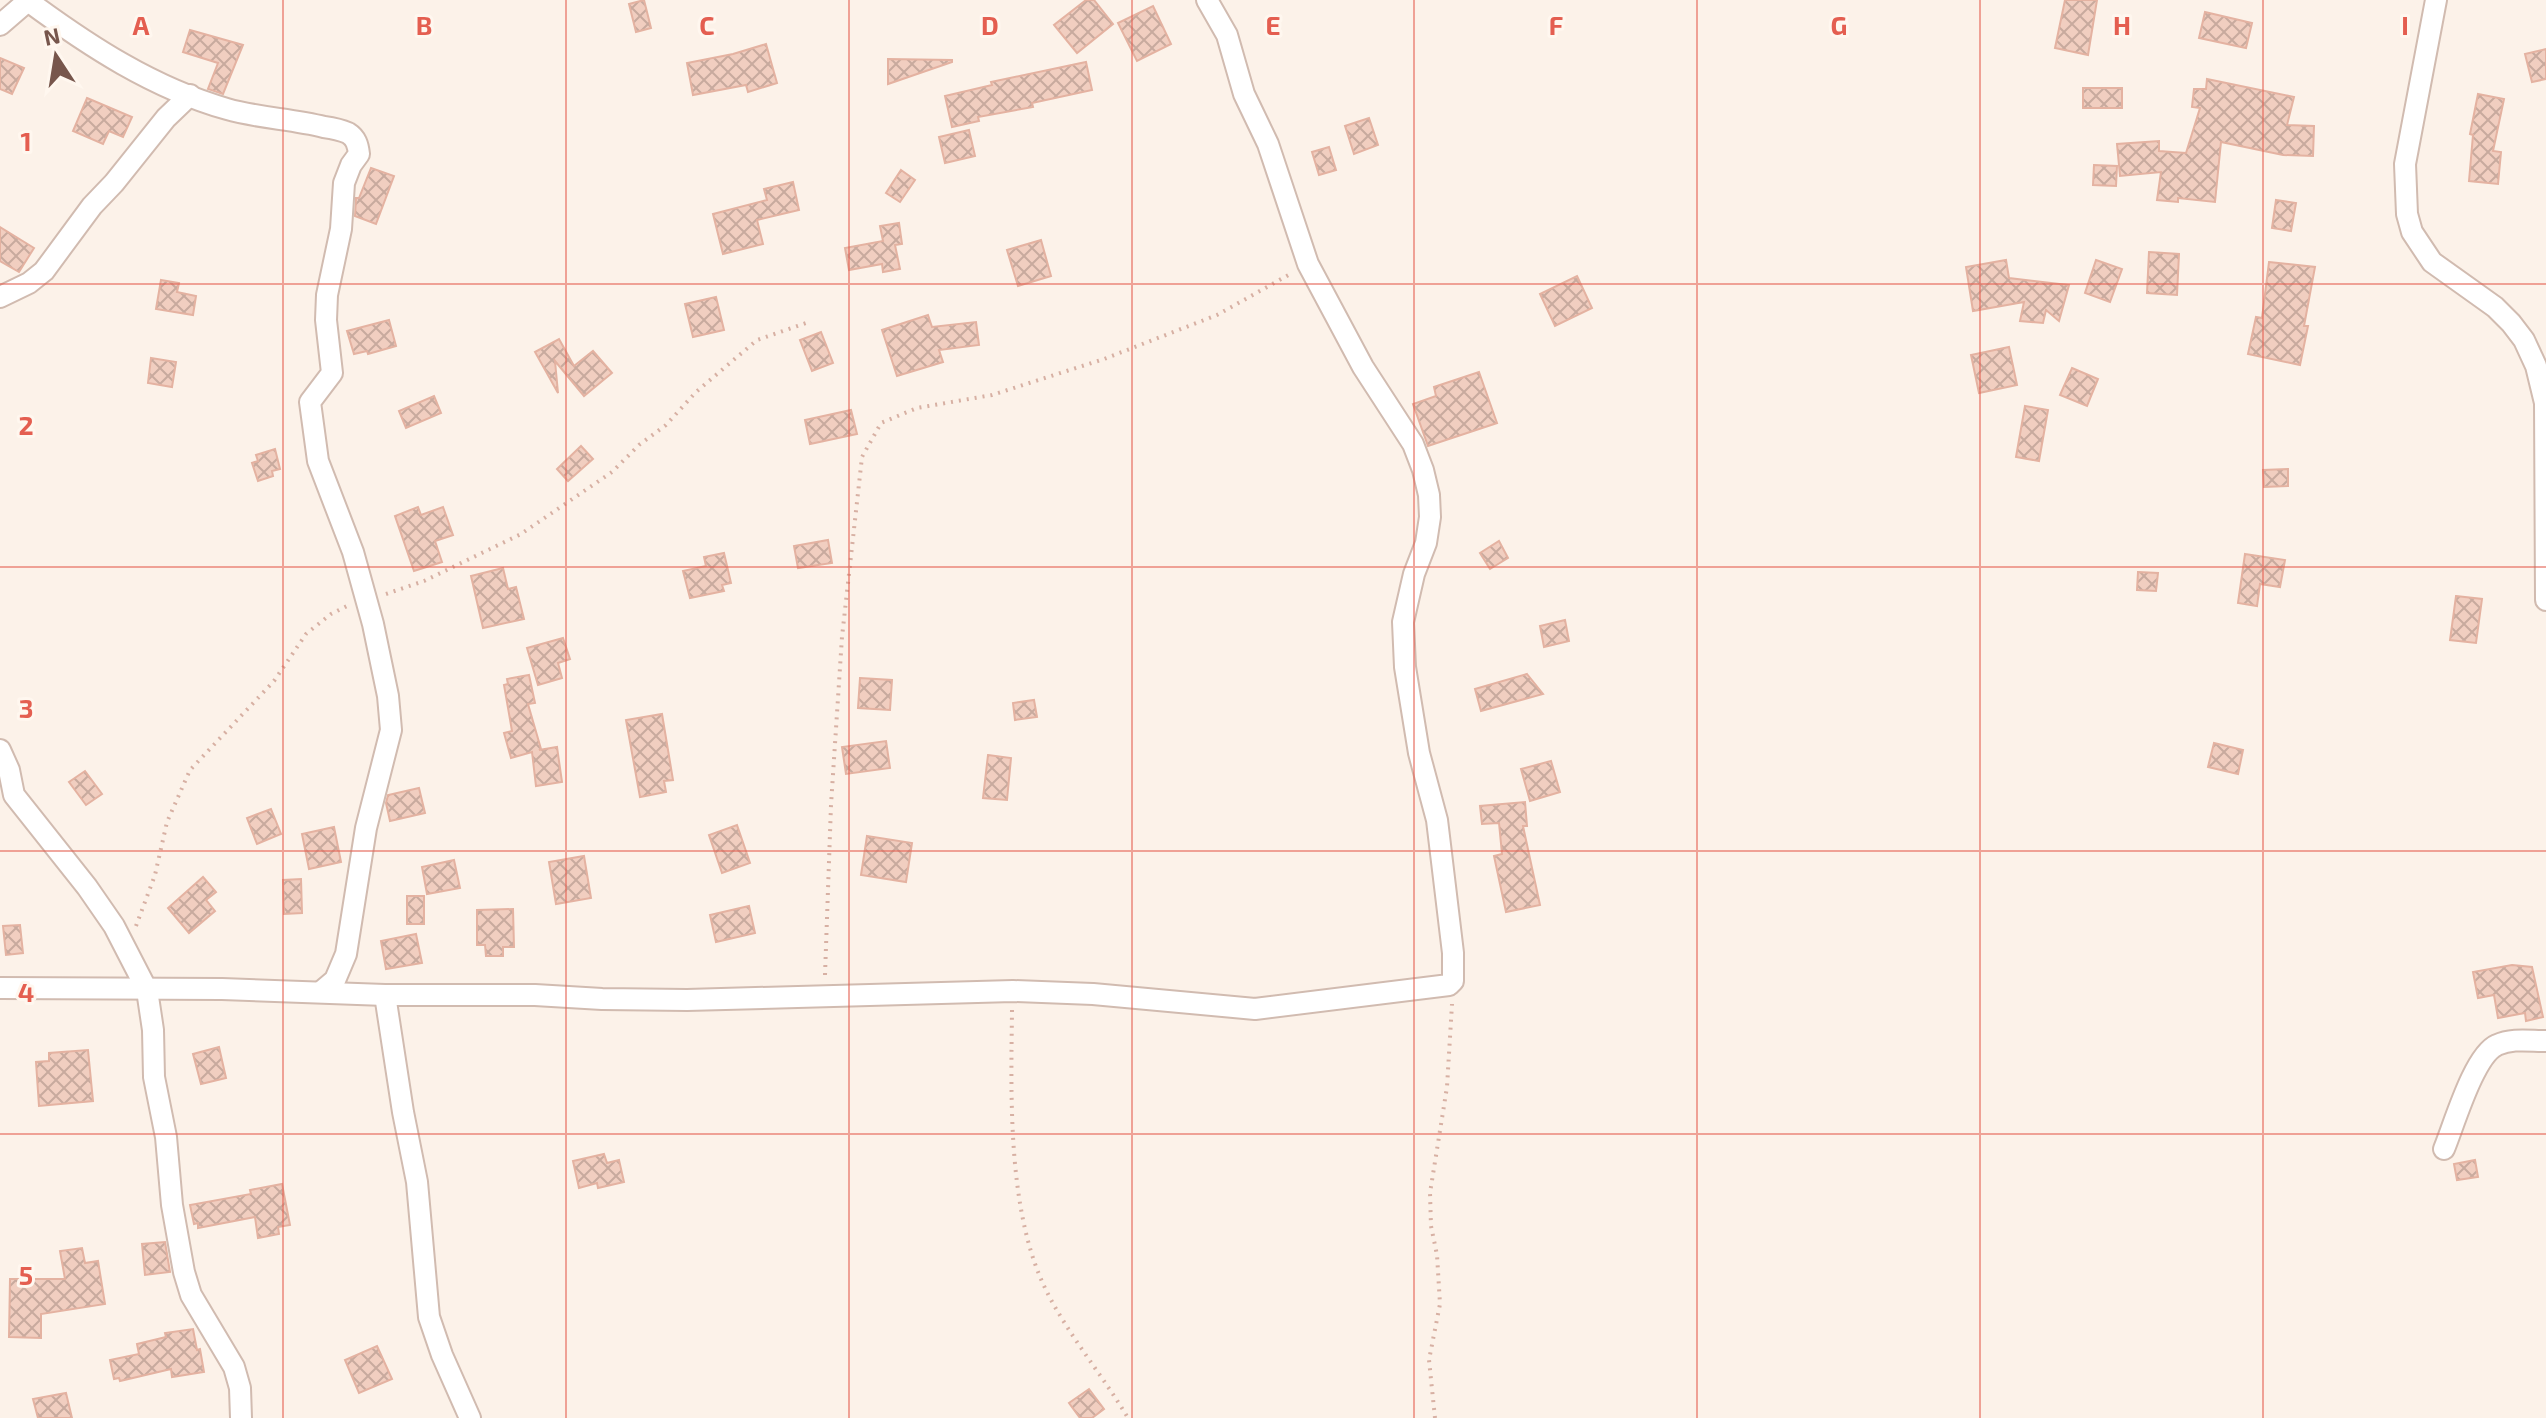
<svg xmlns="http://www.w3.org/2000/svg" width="2546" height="1418" viewBox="0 0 2546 1418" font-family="'Exo 2',sans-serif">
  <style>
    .building { fill: url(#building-cross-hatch); stroke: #e4b2a1; stroke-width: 2 }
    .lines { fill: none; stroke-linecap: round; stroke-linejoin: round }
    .street-casing { stroke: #d1bbb0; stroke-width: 24 }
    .path { stroke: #d7b0a3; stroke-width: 4; stroke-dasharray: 2 6; stroke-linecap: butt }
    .street { stroke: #fff; stroke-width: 20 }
    .grid { fill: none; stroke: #e45e50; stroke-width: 2; stroke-opacity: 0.55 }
    .grid-label { font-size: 26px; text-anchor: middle; font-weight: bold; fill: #e45e50; stroke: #fff7ef; stroke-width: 6; stroke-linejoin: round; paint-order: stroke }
  </style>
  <defs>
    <pattern id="building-cross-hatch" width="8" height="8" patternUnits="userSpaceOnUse" patternTransform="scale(2)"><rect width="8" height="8" fill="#f1cec0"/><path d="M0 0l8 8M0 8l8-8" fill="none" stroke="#c8aa9e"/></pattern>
  </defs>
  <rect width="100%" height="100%" fill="#fcf2e9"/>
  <g class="building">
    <path d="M644,0L651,28L636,32L629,4Z"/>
    <path d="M1086,0H1094L1113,24L1077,53L1054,25Z"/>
    <path d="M2065,0H2097L2088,55L2055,48Z"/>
    <path d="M1153,6L1171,44L1137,61L1118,23Z"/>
    <path d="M2205,12L2252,23L2246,48L2199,38Z"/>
    <path d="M190,30L243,45L223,94L208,89L218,63L183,52Z"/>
    <path d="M766,44L777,83L748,92L746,85L693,95L687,63L733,54Z"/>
    <path d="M2546,49V79L2532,82L2525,54Z"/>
    <path d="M0,58L24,68L12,94L0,89Z"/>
    <path d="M888,59L952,60V62L888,84Z"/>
    <path d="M1086,62L1092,90L1032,103L1033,107L978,117L979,121L952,127L945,96L992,85L991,82Z"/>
    <path d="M2207,79L2294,97L2287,125L2314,126L2313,156L2283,155L2221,142L2215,202L2178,198V202L2157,200L2161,172L2120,176L2117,144L2159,141V151L2186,153L2200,108L2192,107L2194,89H2206Z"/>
    <rect x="2083" y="88" width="39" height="20"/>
    <path d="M2478,94L2504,99L2493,151L2501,152L2498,184L2469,181L2473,135L2470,134Z"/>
    <path d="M87,98L132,117L123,137L109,131L103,144L73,131Z"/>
    <path d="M1369,118L1378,145L1354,154L1345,126Z"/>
    <path d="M969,130L975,156L945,163L939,137Z"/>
    <path d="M1329,147L1336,170L1319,175L1312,152Z"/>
    <path d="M2094,165L2117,166L2116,186L2093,185Z"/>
    <path d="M371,168L394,176L376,224L355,216L356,198H359Z"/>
    <path d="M901,170L915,180L900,202L886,193Z"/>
    <path d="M793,182L799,210L757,220L763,244L723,254L713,214L767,200L764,189Z"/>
    <path d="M2276,200L2296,203L2291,231L2272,228Z"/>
    <path d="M899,223L902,244L895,245L900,269L883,272L882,264L849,270L845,248L883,241L880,226Z"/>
    <path d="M0,227L34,248L19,272L0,261Z"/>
    <path d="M1041,240L1051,276L1018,286L1007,250Z"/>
    <path d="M2149,252L2179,254L2177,295L2147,293Z"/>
    <path d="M2006,260L2009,278L2069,285L2059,321L2046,310L2043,323L2020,321L2024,302L1973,311L1966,267Z"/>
    <path d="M2096,260L2122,269L2110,302L2085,293Z"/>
    <path d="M2269,262L2315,267L2304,326H2308L2300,365L2248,354L2256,317L2262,318Z"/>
    <path d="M1577,276L1592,308L1555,326L1540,294Z"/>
    <path d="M161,280L179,283L177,292L196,296L193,315L156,309Z"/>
    <path d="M716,297L724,330L693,337L685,304Z"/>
    <path d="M928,315L932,327L976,322L979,345L939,350L943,362L897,376L882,330Z"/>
    <path d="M389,320L396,346L368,354L367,351L354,354L347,331Z"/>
    <path d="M821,332L833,363L812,371L800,340Z"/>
    <path d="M559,339L574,366L593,351L612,373L584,396L555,361L558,393L535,352Z"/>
    <path d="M2009,347L2017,385L1979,393L1971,355Z"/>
    <path d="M151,358L176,362L172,387L148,383Z"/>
    <path d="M2072,368L2098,379L2087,406L2060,395Z"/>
    <path d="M1479,372L1497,423L1428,446L1413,404L1436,396L1434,387Z"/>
    <path d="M434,396L441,413L406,428L399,411Z"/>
    <path d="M2025,406L2048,410L2039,461L2016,457Z"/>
    <path d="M851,410L857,434L810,444L805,420Z"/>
    <path d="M581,446L593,459L568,481L557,469Z"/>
    <path d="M275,449L280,469L272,471L273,476L258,481L252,463L258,461L256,455Z"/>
    <path d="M2288,469V486L2264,487L2263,470Z"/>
    <path d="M418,507L421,515L443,507L453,535L435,541L442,562L414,571L395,516Z"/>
    <path d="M828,540L832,563L798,568L794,546Z"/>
    <path d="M1499,541L1508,558L1490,569L1480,553Z"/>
    <path d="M724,553L731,583L722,585L724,591L690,598L683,571L706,566L704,557Z"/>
    <path d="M2245,554L2285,560L2280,587L2260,584L2257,606L2238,603Z"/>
    <path d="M503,568L508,589L516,587L524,619L483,628L471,576Z"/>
    <path d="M2138,572L2158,573L2156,591L2137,590Z"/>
    <path d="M2456,596L2482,599L2476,643L2450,640Z"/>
    <path d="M1565,620L1569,641L1544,647L1540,626Z"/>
    <path d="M563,638L570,659L558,663L562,678L538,685L527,648Z"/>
    <path d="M1527,674L1543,694L1481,711L1475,689Z"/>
    <path d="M529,675L535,703L528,704L541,749L539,750L557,747L562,782L536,786L532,752L511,758L504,733L512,731L504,685L508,684L507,679Z"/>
    <path d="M860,678L892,680L890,710L858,708Z"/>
    <path d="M1034,700L1037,717L1015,720L1013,703Z"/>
    <path d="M662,714L673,780L664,781L666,792L640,797L626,720Z"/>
    <path d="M886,741L890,768L846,774L842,747Z"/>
    <path d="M2214,743L2243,750L2238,774L2208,767Z"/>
    <path d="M988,755L1011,758L1007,800L983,798Z"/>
    <path d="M1551,761L1560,792L1530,801L1521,769Z"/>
    <path d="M85,771L102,794L86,805L69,782Z"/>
    <path d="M419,788L425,813L390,821L386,803L388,795Z"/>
    <path d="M1525,802L1527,826H1523L1540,905L1506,912L1494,856L1502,854L1499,823L1482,824L1480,806Z"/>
    <path d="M271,809L281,834L257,844L247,818Z"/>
    <path d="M737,825L750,863L722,873L709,835Z"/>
    <path d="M334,827L341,862L309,869L302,834Z"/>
    <path d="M867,836L912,843L906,882L861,875Z"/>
    <path d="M584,856L591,898L556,904L549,862Z"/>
    <path d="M454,860L460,888L427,894L422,867Z"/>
    <path d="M203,877L216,892L206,900L215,911L189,933L168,908Z"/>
    <path d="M301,879L302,913L284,914L283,880Z"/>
    <rect x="407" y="896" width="17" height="28"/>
    <path d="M749,906L755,933L716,942L710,915Z"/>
    <path d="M513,909L514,947H503V956H486L485,945H477V910Z"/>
    <path d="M20,925L23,953L6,955L3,926Z"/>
    <path d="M416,934L422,963L386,969L381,941Z"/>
    <path d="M2512,965L2532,967L2543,1017L2526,1021L2525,1013L2498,1018L2494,995L2478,998L2473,972Z"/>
    <path d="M219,1047L226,1078L201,1084L193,1054Z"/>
    <path d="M88,1050L93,1101L39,1106L36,1062L49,1061V1053Z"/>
    <path d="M604,1154L607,1163L619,1160L624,1182L598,1188L597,1183L579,1188L573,1161Z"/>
    <path d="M2475,1160L2478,1177L2457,1180L2454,1164Z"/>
    <path d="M282,1184L290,1225L278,1227L279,1234L258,1238L255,1217L198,1228V1223L194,1224L190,1205L251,1194L250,1190Z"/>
    <path d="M165,1242L170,1272L145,1275L142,1244Z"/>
    <path d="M82,1248L85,1263L98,1261L105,1304L41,1314V1338L9,1337L10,1279H65L60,1251Z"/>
    <path d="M193,1329L197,1350L200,1349L204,1372L172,1377L171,1369L120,1381L119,1378L114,1379L110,1360L139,1354L137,1344L166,1337L165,1333Z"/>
    <path d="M377,1346L392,1379L359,1393L345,1360Z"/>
    <path d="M1089,1389L1104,1409L1092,1418H1080L1069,1403Z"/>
    <path d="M66,1393L72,1418H38L33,1399Z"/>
  </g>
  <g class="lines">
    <defs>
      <g id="street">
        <path d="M2436,0L2405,164L2407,214L2412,232L2432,262L2495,307L2511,323L2524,340L2536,366L2545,403L2546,600"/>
        <path d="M28,1C89,46 153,88 227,109C258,118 292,119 324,127C331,128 341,130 348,133C356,138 358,145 359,154L351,165L344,183L341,229L327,295L326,320L332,373L310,402L318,461L353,552L373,624L388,696L391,730L366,828L346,954L335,980L322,991"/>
        <path d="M0,25L29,0"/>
        <path d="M0,297L29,283L44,271L92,206L114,183L166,118L190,95"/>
        <path d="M0,750L9,770L14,795L87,887L114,926L147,990L153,1030L154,1077L166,1137L172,1205L184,1272L191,1295L234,1367L240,1388L241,1418"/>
        <path d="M0,988L222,989L385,995H535L602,999L687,1000L1013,991L1093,994L1255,1009L1449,985L1453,981V953L1437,820L1419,753L1405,667L1403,622L1414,574L1426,543L1430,517L1429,495L1423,470L1413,444L1363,367L1308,264L1268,144L1244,94L1227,35L1207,0"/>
        <path d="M385,995L403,1112L417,1182L429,1317L442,1355L470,1418"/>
        <path d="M2444,1149C2454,1125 2474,1055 2497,1045C2512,1038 2529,1041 2546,1041"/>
      </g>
    </defs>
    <use href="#street" class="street-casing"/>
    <g class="path">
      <path d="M386,594L424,581L521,534L612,472L639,445L666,425L696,392L757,340L809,322"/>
      <path d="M136,926L155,875L167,822L190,770L274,681L306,634L331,614L347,606"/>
      <path d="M825,975L831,805L842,637L862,457L881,423L917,408L992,395L1104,359L1217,315L1292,273"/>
      <path d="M1012,1010C1011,1097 1007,1215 1048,1294C1070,1337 1103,1376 1128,1418"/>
      <path d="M1435,1418L1429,1360L1440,1304L1437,1255L1431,1226L1430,1193L1447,1087L1452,1004"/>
    </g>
    <use href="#street" class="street"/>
  </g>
  <path class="grid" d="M283,0V1418M566,0V1418M849,0V1418M1132,0V1418M1414,0V1418M1697,0V1418M1980,0V1418M2263,0V1418M0,284H2546M0,567H2546M0,851H2546M0,1134H2546"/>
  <g class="grid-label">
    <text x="141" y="35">A</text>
    <text x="424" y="35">B</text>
    <text x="707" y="35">C</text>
    <text x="990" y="35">D</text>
    <text x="1273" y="35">E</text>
    <text x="1556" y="35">F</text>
    <text x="1839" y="35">G</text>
    <text x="2122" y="35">H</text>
    <text x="2405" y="35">I</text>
    <text x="26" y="151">1</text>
    <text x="26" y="435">2</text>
    <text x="26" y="718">3</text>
    <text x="26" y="1002">4</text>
    <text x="26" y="1285">5</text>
  </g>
  <g transform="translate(56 56) rotate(348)" stroke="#fff7ef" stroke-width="6" paint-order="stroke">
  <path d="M0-6L14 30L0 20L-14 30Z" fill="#77564c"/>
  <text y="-12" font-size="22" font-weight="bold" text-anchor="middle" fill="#77564c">N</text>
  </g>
</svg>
